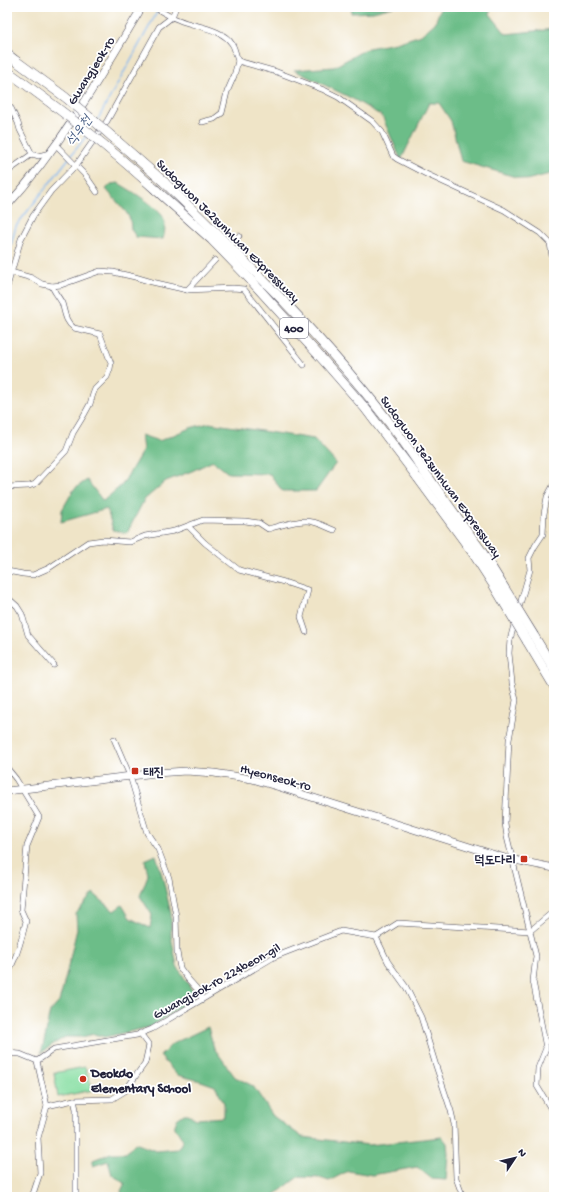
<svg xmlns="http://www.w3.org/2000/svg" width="561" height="1204" viewBox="0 0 561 1204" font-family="'Gochi Hand','Poor Story',sans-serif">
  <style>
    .green { fill: #86dea2; stroke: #54806e }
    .forest { fill: #6cbd88; stroke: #477062 }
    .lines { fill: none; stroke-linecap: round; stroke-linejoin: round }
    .stream { stroke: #82b8f1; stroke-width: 1.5 }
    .street-casing { stroke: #413f50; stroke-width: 6 }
    .secondary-casing { stroke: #413f50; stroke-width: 8 }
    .highway-casing { stroke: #413f50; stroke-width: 10 }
    .street { stroke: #fff; stroke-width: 5 }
    .secondary { stroke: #fff; stroke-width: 7 }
    .highway { stroke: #fff; stroke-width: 9 }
    .highway-bridge-casing { stroke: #413f50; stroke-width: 10; stroke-linecap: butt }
    .highway-bridge { stroke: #fff; stroke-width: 9 }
    .poi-dot { fill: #c8321e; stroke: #fff; stroke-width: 1.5 }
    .labels { text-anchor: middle; stroke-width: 3.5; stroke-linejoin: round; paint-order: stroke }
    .shield { fill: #fff; stroke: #646476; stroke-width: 1 }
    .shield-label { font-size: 12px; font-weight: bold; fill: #22223b }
    .street-label { font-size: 13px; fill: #22223b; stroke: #fff }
    .poi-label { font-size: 13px; font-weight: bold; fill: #22223b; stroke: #fff; text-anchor: start }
    .water-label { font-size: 14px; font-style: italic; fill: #485e84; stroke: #fff }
  </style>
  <rect width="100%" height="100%" fill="#fff"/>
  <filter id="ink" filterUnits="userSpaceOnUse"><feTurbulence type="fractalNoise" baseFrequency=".025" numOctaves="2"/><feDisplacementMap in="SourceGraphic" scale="8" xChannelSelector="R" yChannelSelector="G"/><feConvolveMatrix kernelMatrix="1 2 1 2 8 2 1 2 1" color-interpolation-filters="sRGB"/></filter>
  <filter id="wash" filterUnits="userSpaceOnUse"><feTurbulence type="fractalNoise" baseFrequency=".012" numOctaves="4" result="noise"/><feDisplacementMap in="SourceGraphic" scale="16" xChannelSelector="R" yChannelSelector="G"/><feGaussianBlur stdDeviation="0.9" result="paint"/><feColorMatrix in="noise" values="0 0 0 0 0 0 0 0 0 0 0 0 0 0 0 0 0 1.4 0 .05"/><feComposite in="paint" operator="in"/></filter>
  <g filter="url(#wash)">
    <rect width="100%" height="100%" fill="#efe4c7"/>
    <path class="green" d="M85,1067L93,1090L58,1097L54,1073Z"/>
    <g class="forest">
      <path d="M352,7H393L373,12L351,13Z"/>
      <path d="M441,7H490V14L506,34L554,29V173L526,180L461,161L451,121L439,103H429L401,160L382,116L353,99L294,70L334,67L368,48L396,43L421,35L435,23Z"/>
      <path d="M118,183C129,189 158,207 163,217C166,224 165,232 163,239L136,237L131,229L130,219L126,212L106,189L111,184Z"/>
      <path d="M209,423L314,439L336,463L316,491H282L270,474L228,473L213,461L192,471L166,481L144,500L127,533L113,530L107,509L61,522L62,510L74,489L87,480L103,501L122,485L143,450L141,435L159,441L190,428Z"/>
      <path d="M156,855L163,879L171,914V936L177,966L195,995L160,1021L150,1027L105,1037L94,1034L82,1037H65L52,1045L41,1053L46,1034L48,1020L50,1012L59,1002L63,988L77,929L76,914L93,893L114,911L122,905L130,918L150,928L152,915L140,896L148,875L145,860Z"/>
      <path d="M208,1027L214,1048L235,1077L253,1086L273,1116L302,1137L369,1145L442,1137L447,1143L448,1154L446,1180L432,1179L417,1167L372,1175L348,1171L329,1181L320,1178L298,1177L272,1197H231V1195L227,1197H123L121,1191L125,1183L112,1175L108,1161L93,1166V1160L111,1153H126L135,1143L156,1151L178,1149L183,1140L178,1132L174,1128L177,1119L184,1114H188L196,1119L224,1117V1103L215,1086L201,1081L177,1075L160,1056L172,1044Z"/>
    </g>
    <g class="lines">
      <g class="stream">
        <path d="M98,119L160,7"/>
        <path d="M7,259L16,226L87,135"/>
      </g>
    </g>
  </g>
  <g filter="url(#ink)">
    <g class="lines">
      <defs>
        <g id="street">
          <path d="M154,7C162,12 170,17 179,20C195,27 222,28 232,44C235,48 236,56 238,61L277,72L324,90L338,97L372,121L382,132L393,156L397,159L426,174L504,210L540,233L550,243L554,270"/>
          <path d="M11,108L18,123L20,130L32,154L38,156L50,153"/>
          <path d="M202,122L214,119L222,113L227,92L234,76L238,61"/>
          <path d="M56,145L86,176L97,192"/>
          <path d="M7,172L32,154"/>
          <path d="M233,242L239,236"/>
          <path d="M7,271L32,278L42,284L52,286C54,292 59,297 62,303C65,312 65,322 74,328L100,334L111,363L110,369L107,377L95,389L93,394L90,404L84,415L73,433L66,451L35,484L29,486L7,487"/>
          <path d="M52,286L61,285L100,271L113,272L135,277L152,282L187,290L233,288L244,289L304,365"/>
          <path d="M7,287L21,239L33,216L51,191L77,164L107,121L159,27L172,17L176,7"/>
          <path d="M187,290L215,260"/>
          <path d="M188,526L205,543L239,570L284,582L308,590L301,617L306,632"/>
          <path d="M7,571L23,574L33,575L49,568L88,542L103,540L130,542L145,536L174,531L203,520L245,521L259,523L268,529C278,526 296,521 306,521C316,521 326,527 334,530"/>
          <path d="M7,597L17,606L22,614L28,635L54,665"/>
          <path d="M518,611L530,570L529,558L535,546L543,534L544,514L547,497L554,484"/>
          <path d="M515,621L510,640L509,653L512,683L516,700L509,740L505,823L507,837L536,956L533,981L546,1048L538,1068L537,1086L554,1114"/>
          <path d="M114,739L130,776L147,833L158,849L169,878L176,916L177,952L180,968L188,979L197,989L202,999"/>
          <path d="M7,768L16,779L39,817L27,846L21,910L26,921C23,933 20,946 15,958C12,965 9,971 7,978"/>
          <path d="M376,937L388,962L406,987L421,1017L436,1066L451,1111L454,1124L456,1178L463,1197"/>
          <path d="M7,1053L20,1054L37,1061L54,1049L137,1035L152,1029L274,957L341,931L376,937L398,923L530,931L554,911"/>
          <path d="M74,1100L112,1099L125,1091L145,1063L149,1045L140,1033"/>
          <path d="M47,1106L74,1100L76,1109V1193"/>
          <path d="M32,1197L40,1173L38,1138L47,1106L37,1061"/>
        </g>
        <g id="secondary">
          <path d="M7,206C61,146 101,76 142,7"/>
          <path d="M7,791L156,773L186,771L214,773L252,779L276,786L505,858L554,868"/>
        </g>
        <g id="highway">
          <path d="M7,54L16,61"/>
          <path d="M164,182C245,261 327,340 395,430C405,443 414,457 423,470"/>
          <path d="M156,190L212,240L246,275L324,361L365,408L418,478"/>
          <path d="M534,636L554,669"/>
          <path d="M527,641L554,686"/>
        </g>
      </defs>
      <use href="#street" class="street-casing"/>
      <use href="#secondary" class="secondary-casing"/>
      <use href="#highway" class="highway-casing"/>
      <use href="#street" class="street"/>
      <use href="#secondary" class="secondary"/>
      <use href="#highway" class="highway"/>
      <defs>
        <g id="highway-bridge">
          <path d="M16,61L65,97L93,120L164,182"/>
          <path d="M7,71C59,108 109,147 156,190"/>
          <path d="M423,470L482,552L534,636"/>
          <path d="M418,478L473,553L493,584L527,641"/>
        </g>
      </defs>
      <use href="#highway-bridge" class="highway-bridge-casing"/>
      <use href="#highway-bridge" class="highway-bridge"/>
    </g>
  </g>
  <g class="poi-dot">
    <rect x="131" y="767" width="8" height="8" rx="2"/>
    <rect x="520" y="855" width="8" height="8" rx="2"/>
    <circle cx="83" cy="1079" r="4"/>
  </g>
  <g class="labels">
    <rect class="shield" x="280" y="318" width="28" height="20" rx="3"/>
    <g class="shield-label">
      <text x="294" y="332">400</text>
    </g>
    <g class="street-label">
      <text transform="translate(90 70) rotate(-58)" y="5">Gwangjeok-ro</text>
      <text transform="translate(229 230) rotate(45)" y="5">Sudogwon Je2sunhwan Expressway</text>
      <text transform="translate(442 476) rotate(54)" y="5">Sudogwon Je2sunhwan Expressway</text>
      <text transform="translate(276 776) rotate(15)" y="5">Hyeonseok-ro</text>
      <text transform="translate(216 980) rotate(-29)" y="5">Gwangjeok-ro 224beon-gil</text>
    </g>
    <g class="poi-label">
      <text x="143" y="776">태진</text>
      <text x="516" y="864" text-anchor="end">덕도다리</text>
      <text x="91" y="1077">Deokdo<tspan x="91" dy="15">Elementary School</tspan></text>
    </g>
    <g class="water-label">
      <text transform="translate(78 130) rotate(-54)" y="5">석우천</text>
    </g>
  </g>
  <rect width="561" height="1204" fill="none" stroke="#fff" stroke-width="24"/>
  <g transform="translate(515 1158) rotate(55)" stroke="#ffffff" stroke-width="3" paint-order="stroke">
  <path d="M0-3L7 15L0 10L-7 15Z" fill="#22223b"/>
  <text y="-6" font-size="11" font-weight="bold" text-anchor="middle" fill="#22223b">N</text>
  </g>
</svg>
